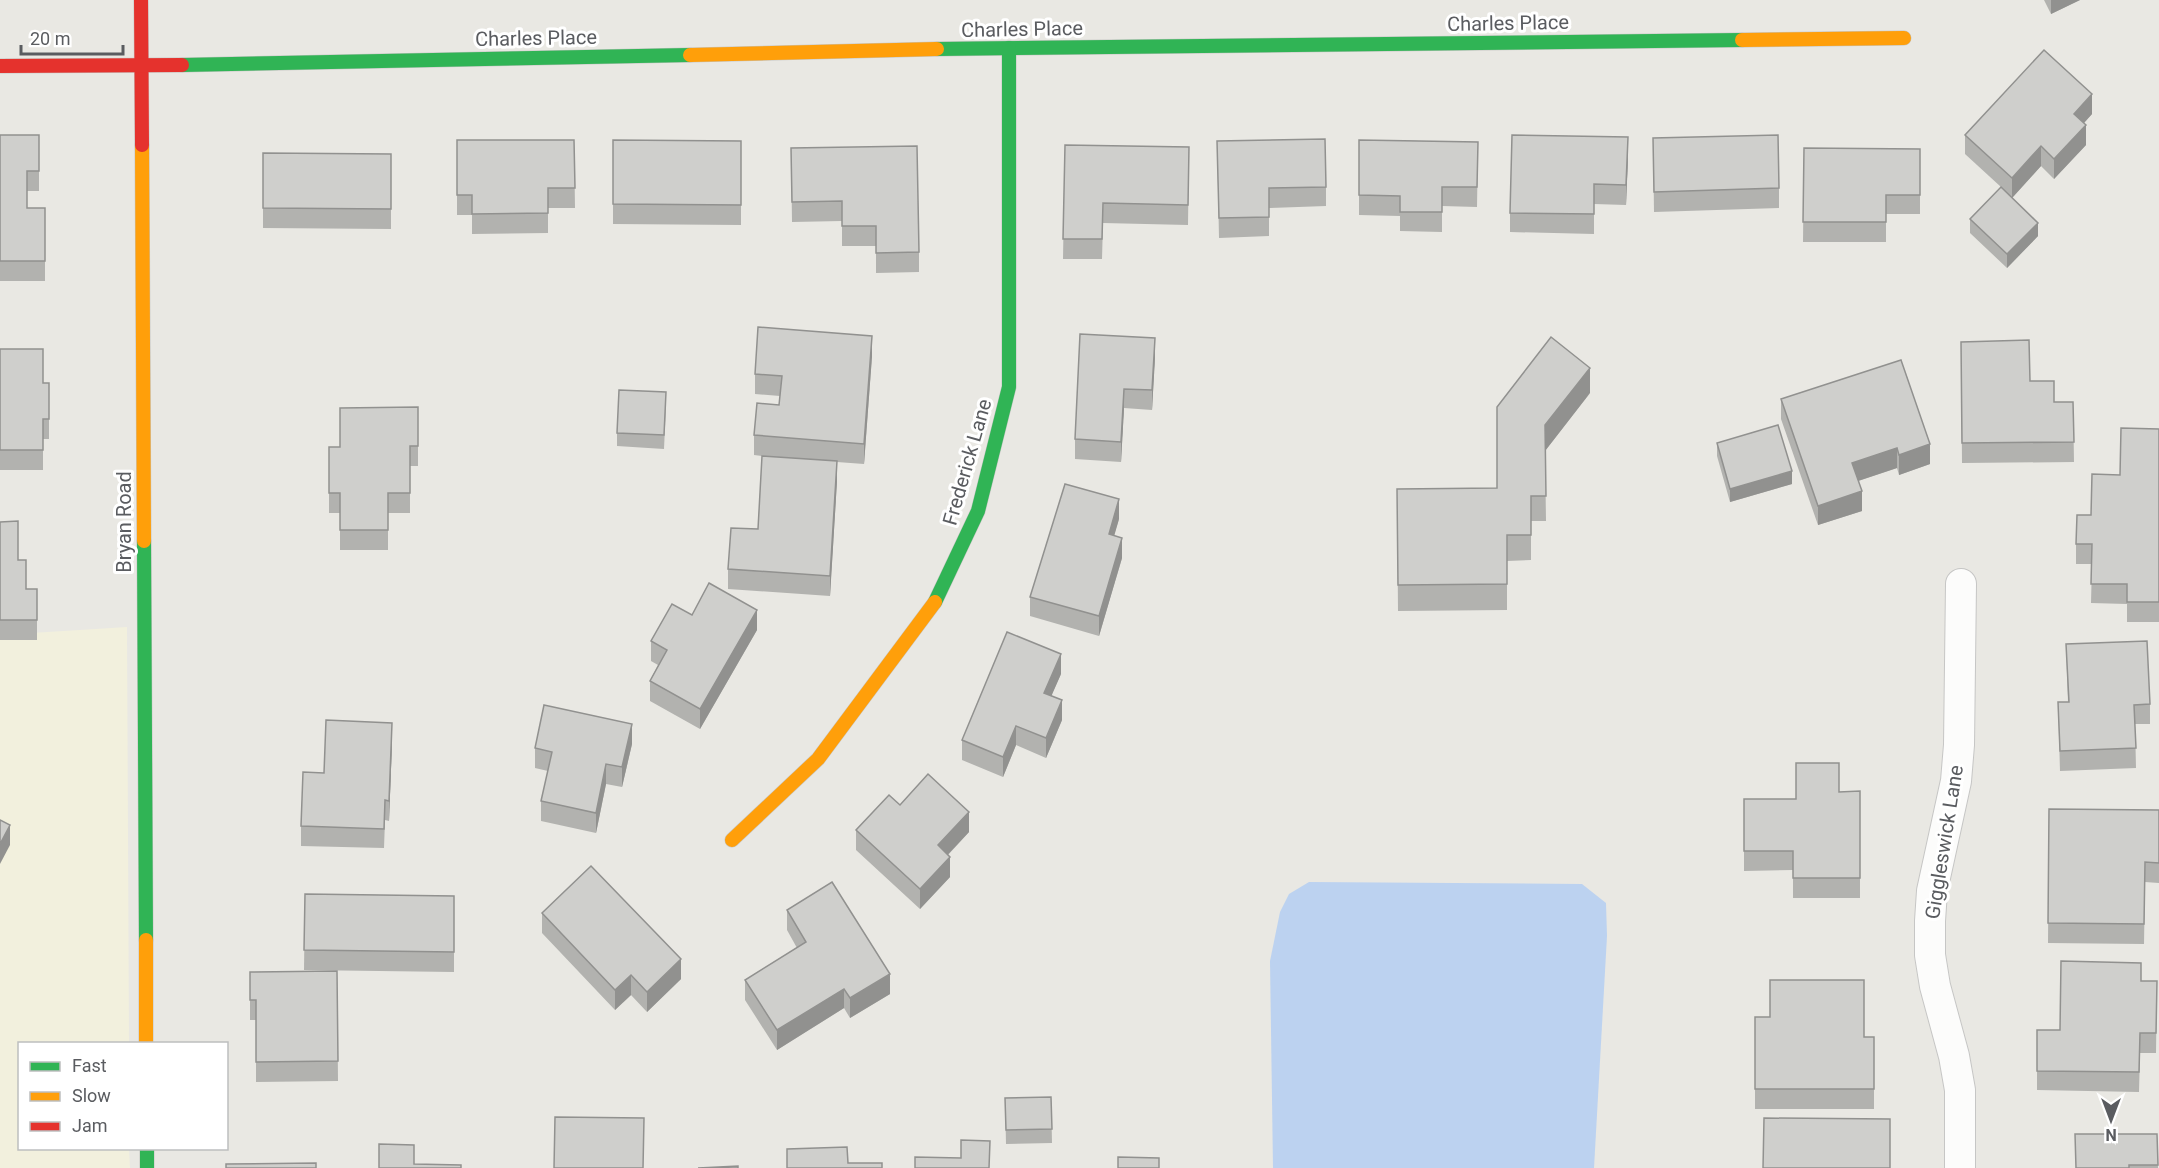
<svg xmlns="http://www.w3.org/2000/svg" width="2159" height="1168" viewBox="0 0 2159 1168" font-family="Roboto,sans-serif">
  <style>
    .commercial { fill: #f2f0dd }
    .water { fill: #bcd2f0 }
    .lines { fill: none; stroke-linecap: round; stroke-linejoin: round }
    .street-casing { stroke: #c6c6c5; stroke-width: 32 }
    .fast-casing { stroke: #c5c5c3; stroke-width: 15 }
    .slow-casing { stroke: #c5c5c3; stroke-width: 15 }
    .jam-casing { stroke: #c5c5c3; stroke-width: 15 }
    .street { stroke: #fcfcfb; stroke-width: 30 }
    .fast { stroke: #30b455; stroke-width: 14 }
    .slow { stroke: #ff9f0a; stroke-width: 14 }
    .jam { stroke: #e5322d; stroke-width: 14 }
    .wall { fill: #b2b2af }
    .shaded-wall { fill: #91918f }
    .building { fill: #cfcfcc; stroke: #91918f; stroke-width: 1.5 }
    .labels { text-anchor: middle; stroke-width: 6; stroke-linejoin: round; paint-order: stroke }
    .street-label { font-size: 20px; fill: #5a5c60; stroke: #fff }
  </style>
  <rect width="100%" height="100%" fill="#e9e8e3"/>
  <path class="commercial" d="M127,627L129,1043L20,1044V1148L129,1149L130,1168H0V635Z"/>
  <path class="water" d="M1309,882L1582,884L1606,903L1607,936L1594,1168H1273L1270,961L1280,912L1289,894Z"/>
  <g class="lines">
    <defs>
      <path id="street" d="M1960,1168V1090L1954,1056L1935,986L1930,955V921L1932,891L1956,781L1959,745L1961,584"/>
      <g id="fast">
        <path d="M937,49L1742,40"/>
        <path d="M182,65L690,55"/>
        <path d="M144,541L146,940"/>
        <path d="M935,602L978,511L1009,387V48"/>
        <path d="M147,1148V1168"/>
      </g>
      <g id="slow">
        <path d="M1742,40L1904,38"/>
        <path d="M690,55L937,49"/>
        <path d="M142,145L144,541"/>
        <path d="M732,840L818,759L935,602"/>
        <path d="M146,940V1044"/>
      </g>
      <g id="jam">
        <path d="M141,0L142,145"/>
        <path d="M0,66L182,65"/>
      </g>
    </defs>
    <use href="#street" class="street-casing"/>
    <use href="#fast" class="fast-casing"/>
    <use href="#slow" class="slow-casing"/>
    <use href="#jam" class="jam-casing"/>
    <use href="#street" class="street"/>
    <use href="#fast" class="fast"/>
    <use href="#slow" class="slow"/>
    <use href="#jam" class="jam"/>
  </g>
  <g class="wall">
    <path d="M2044,0H2080L2051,14Z"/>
    <path d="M2092,114L2084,123L2086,145L2054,179L2041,166L2012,198L2038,236L2007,268L1970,233V219L2001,187L1965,154V135Z"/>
    <path d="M0,135H39V191H27V208H45V281H0Z"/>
    <path d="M1653,138L1779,188V208L1654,212Z"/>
    <path d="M457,140H574L575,208H548V233L472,234V215H457Z"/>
    <path d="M613,140L741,141V225L613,224Z"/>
    <path d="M1359,140L1478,142L1477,207L1442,206V232L1400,231V216L1359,215Z"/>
    <path d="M1217,141L1326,187V206L1269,208V236L1219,238Z"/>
    <path d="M1065,145L1189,147L1188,225L1103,223L1102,259H1063Z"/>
    <path d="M791,148L919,252V272L876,273V246H842V221L792,222Z"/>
    <path d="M1804,148L1920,149V214H1886V242H1803Z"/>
    <path d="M263,153L391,154V229L263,228Z"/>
    <path d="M1628,157L1626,205L1594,204V234L1510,232V213Z"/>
    <path d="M1080,334L1155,357L1152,410L1124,408L1121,462L1075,459V439Z"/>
    <path d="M1961,342L2030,381L2054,402H2073L2074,462L1962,463Z"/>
    <path d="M0,349L43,383H49V439H43V470H0Z"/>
    <path d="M872,356L864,464L837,462V481L830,596L728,589V569L758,529L762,456L754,455V435L779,405L780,396L755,394V374Z"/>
    <path d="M1901,360L1930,464L1899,475L1897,468L1858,481L1862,511L1818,525L1781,419V399Z"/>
    <path d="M1590,393L1545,451L1546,521H1531V560L1507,561V610L1398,611L1397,489L1497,488Z"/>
    <path d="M666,406L664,449L617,446V433Z"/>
    <path d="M418,407V466H410V513H388V550H340V513H329V447H340Z"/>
    <path d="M2159,429V622H2127V604L2091,603L2092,564H2076V544L2120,475Z"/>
    <path d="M1717,443L1792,484L1730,502L1717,456Z"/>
    <path d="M1119,519L1114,535L1122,558L1099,636L1030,616V597Z"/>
    <path d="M0,522L18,560L26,589H37V640H0Z"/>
    <path d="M692,615L757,630L700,729L650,701V681L658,665L651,661V641Z"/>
    <path d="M2066,644L2150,704V724H2135L2136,768L2060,771L2058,702H2068Z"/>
    <path d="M1061,674L1051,696L1062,720L1046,758L1016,745L1003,777L962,760V740Z"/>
    <path d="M392,743L389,821L385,820L384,848L301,846V826L324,773Z"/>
    <path d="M632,744L622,787L606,784L596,833L541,821V801L548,771L535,768V748Z"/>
    <path d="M1860,791V898H1793V870L1744,871V799H1796L1839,792Z"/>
    <path d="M900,805L969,832L948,855L950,877L920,909L856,850V830Z"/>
    <path d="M2049,809L2159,810V883L2145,882L2144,944L2048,943Z"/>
    <path d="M305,894L454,896V972L304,970Z"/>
    <path d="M787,910L890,994L850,1018L844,1008L777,1050L745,1000V980L797,948L787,930Z"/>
    <path d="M542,913L681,979L647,1012L631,995L615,1010L542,933Z"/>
    <path d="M337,971L338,1081L256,1082V1020H250V972Z"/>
    <path d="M2141,981H2157L2156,1053H2140L2139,1092L2037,1090V1030H2060Z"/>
    <path d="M1755,1017L1864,1037H1874V1109H1755Z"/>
    <path d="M1051,1097L1052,1143L1006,1144L1005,1098Z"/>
    <path d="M2157,1134L2158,1168H2075Z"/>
  </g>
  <g class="shaded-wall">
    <path d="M2051,0H2080L2051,14Z"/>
    <path d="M2092,94V114L2074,134V114Z"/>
    <path d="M2086,125V145L2054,179V159Z"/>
    <path d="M1628,137V157L1626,205V185Z"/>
    <path d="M2041,146V166L2012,198V178Z"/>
    <path d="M2038,223V236L2007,268V254Z"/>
    <path d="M872,336V356L864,464V444Z"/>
    <path d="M1155,338V357L1152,410V390Z"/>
    <path d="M1590,368V393L1545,451V425Z"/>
    <path d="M1124,389V408L1121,462V442Z"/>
    <path d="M1930,444V464L1899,475V455Z"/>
    <path d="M1897,448V468L1852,483V463Z"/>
    <path d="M837,461V481L830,596V576Z"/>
    <path d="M1792,471V484L1730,502V489Z"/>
    <path d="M1862,491V511L1818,525V506Z"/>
    <path d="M1119,499V519L1109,554V534Z"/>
    <path d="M1122,538V558L1099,636V616Z"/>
    <path d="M757,610V630L700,729V709Z"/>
    <path d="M1061,654V674L1044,713V693Z"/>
    <path d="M1062,700V720L1046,758V738Z"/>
    <path d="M392,723V743L389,821V801Z"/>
    <path d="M632,724V744L622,787V767Z"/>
    <path d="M1016,726V745L1003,777V757Z"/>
    <path d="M606,764V784L596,833V813Z"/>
    <path d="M969,812V832L938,865V845Z"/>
    <path d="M10,825V845L0,864V844Z"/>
    <path d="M950,857V877L920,909V889Z"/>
    <path d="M681,959V979L647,1012V992Z"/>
    <path d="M890,974V994L850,1018V998Z"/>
    <path d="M631,975V995L615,1010V990Z"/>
    <path d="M844,989V1008L777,1050V1030Z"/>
  </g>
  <g class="building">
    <path d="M2044,50L2092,94L2074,114L2086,125L2054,159L2041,146L2012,178L1965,135Z"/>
    <path d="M0,135H39V171H27V208H45V261H0Z"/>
    <path d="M1512,135L1628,137L1626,185L1594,184V214L1510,213Z"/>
    <path d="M1778,135L1779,188L1654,192L1653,138Z"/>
    <path d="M1325,139L1326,187L1269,188V217L1219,218L1217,141Z"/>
    <path d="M457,140H574L575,188H548V213L472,214V195H457Z"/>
    <path d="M613,140L741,141V205L613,204Z"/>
    <path d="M1359,140L1478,142L1477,187H1442V212H1400V196L1359,195Z"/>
    <path d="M1065,145L1189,147L1188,205L1103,203L1102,239H1063Z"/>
    <path d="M917,146L919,252L876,253V226H842V201L792,202L791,148Z"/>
    <path d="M1804,148L1920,149V195H1886V222H1803Z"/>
    <path d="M263,153L391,154V209L263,208Z"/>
    <path d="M2001,187L2038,223L2007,254L1970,219Z"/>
    <path d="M758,327L872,336L864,444L754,435L757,403L779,405L782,376L755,374Z"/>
    <path d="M1080,334L1155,338L1152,390L1124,389L1121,442L1075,439Z"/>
    <path d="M1551,337L1590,368L1545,425L1546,496H1531V535H1507V584L1398,585L1397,489L1497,488V407Z"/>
    <path d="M2029,340L2030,381H2054V402H2073L2074,442L1962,443L1961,342Z"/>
    <path d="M0,349H43V383H49V419H43V450H0Z"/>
    <path d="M1901,360L1930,444L1899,455L1897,448L1852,463L1862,491L1818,506L1781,399Z"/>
    <path d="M619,390L666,392L664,435L617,433Z"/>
    <path d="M418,407V446H410V493H388V530H340V493H329V447H340V408Z"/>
    <path d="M1778,425L1792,471L1730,489L1717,443Z"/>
    <path d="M2121,428L2159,429V602H2127V584H2091L2092,544H2076L2077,515H2091L2092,474L2120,475Z"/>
    <path d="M762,456L837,461L830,576L728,569L731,528L758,529Z"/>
    <path d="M1065,484L1119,499L1109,534L1122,538L1099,616L1030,597Z"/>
    <path d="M18,521V560H26V589H37V620H0V522Z"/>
    <path d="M709,583L757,610L700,709L650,681L667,650L651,641L672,604L692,615Z"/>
    <path d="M1007,632L1061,654L1044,693L1062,700L1046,738L1016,726L1003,757L962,740Z"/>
    <path d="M2147,641L2150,704L2134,705L2136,748L2060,751L2058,702H2069L2066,644Z"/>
    <path d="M544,705L632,724L622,767L606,764L596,813L541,801L552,752L535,748Z"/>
    <path d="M326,720L392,723L389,801L385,800L384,829L301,826L303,772L324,773Z"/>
    <path d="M1796,763H1839V792L1860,791V878H1793V851H1744V799H1796Z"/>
    <path d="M928,774L969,812L938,845L950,857L920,889L856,830L889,795L900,805Z"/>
    <path d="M2049,809L2159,810V863L2145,862L2144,924L2048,923Z"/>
    <path d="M0,820L10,825L0,844Z"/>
    <path d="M591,866L681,959L647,992L631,975L615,990L542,913Z"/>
    <path d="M832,882L890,974L850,998L844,989L777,1030L745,980L806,942L787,910Z"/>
    <path d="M305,894L454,896V952L304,950Z"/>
    <path d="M2061,961L2141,963V981H2157L2156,1033H2140L2139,1072L2037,1071V1030H2060Z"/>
    <path d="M337,971L338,1061L256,1062V1000H250V972Z"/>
    <path d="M1770,980H1864V1037H1874V1089H1755V1017H1770Z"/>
    <path d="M1051,1097L1052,1129L1006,1130L1005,1098Z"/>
    <path d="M555,1117L644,1118L643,1168H554Z"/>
    <path d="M1764,1118L1890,1119V1168H1763Z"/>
    <path d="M2075,1134H2157L2158,1165H2129V1168H2076Z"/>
    <path d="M961,1140L990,1141L989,1168H915V1157L961,1158Z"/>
    <path d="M379,1144L414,1145V1164L461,1165V1168H379Z"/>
    <path d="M847,1147L848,1163H882V1168H787V1149Z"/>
    <path d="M1118,1157L1159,1158V1168H1118Z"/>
    <path d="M316,1163V1168H226V1164Z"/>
    <path d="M738,1166V1168H698Z"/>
  </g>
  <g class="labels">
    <g class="street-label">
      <text transform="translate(1508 23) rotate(-1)" y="7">Charles Place</text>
      <text transform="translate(1022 29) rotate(-1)" y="7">Charles Place</text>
      <text transform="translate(536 38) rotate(-1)" y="7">Charles Place</text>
      <text transform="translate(967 462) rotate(-74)" y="7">Frederick Lane</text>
      <text transform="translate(124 522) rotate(-90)" y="7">Bryan Road</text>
      <text transform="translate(1944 842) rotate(-81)" y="7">Giggleswick Lane</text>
    </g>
  </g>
  <rect x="18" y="1042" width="210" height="108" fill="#ffffff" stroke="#bdbebf" stroke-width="1.5"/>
  <rect x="30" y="1062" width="30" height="9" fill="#30b455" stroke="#bdbebf" stroke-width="1.5"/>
  <text x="72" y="1072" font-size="18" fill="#5a5c60">Fast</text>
  <rect x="30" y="1092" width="30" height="9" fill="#ff9f0a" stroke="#bdbebf" stroke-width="1.5"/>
  <text x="72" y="1102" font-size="18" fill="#5a5c60">Slow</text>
  <rect x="30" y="1122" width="30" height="9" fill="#e5322d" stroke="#bdbebf" stroke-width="1.5"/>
  <text x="72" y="1132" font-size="18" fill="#5a5c60">Jam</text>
  <g transform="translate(2111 1120) rotate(180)" stroke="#ffffff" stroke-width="4.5" paint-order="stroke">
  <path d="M0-4.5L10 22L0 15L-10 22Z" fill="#5a5c60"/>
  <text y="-9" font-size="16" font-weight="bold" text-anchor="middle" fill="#5a5c60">N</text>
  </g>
  <path d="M21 45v9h102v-9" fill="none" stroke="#5a5c60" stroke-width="3"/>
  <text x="30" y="45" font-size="18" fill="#5a5c60" stroke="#ffffff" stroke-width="4.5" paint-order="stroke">20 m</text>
</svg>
